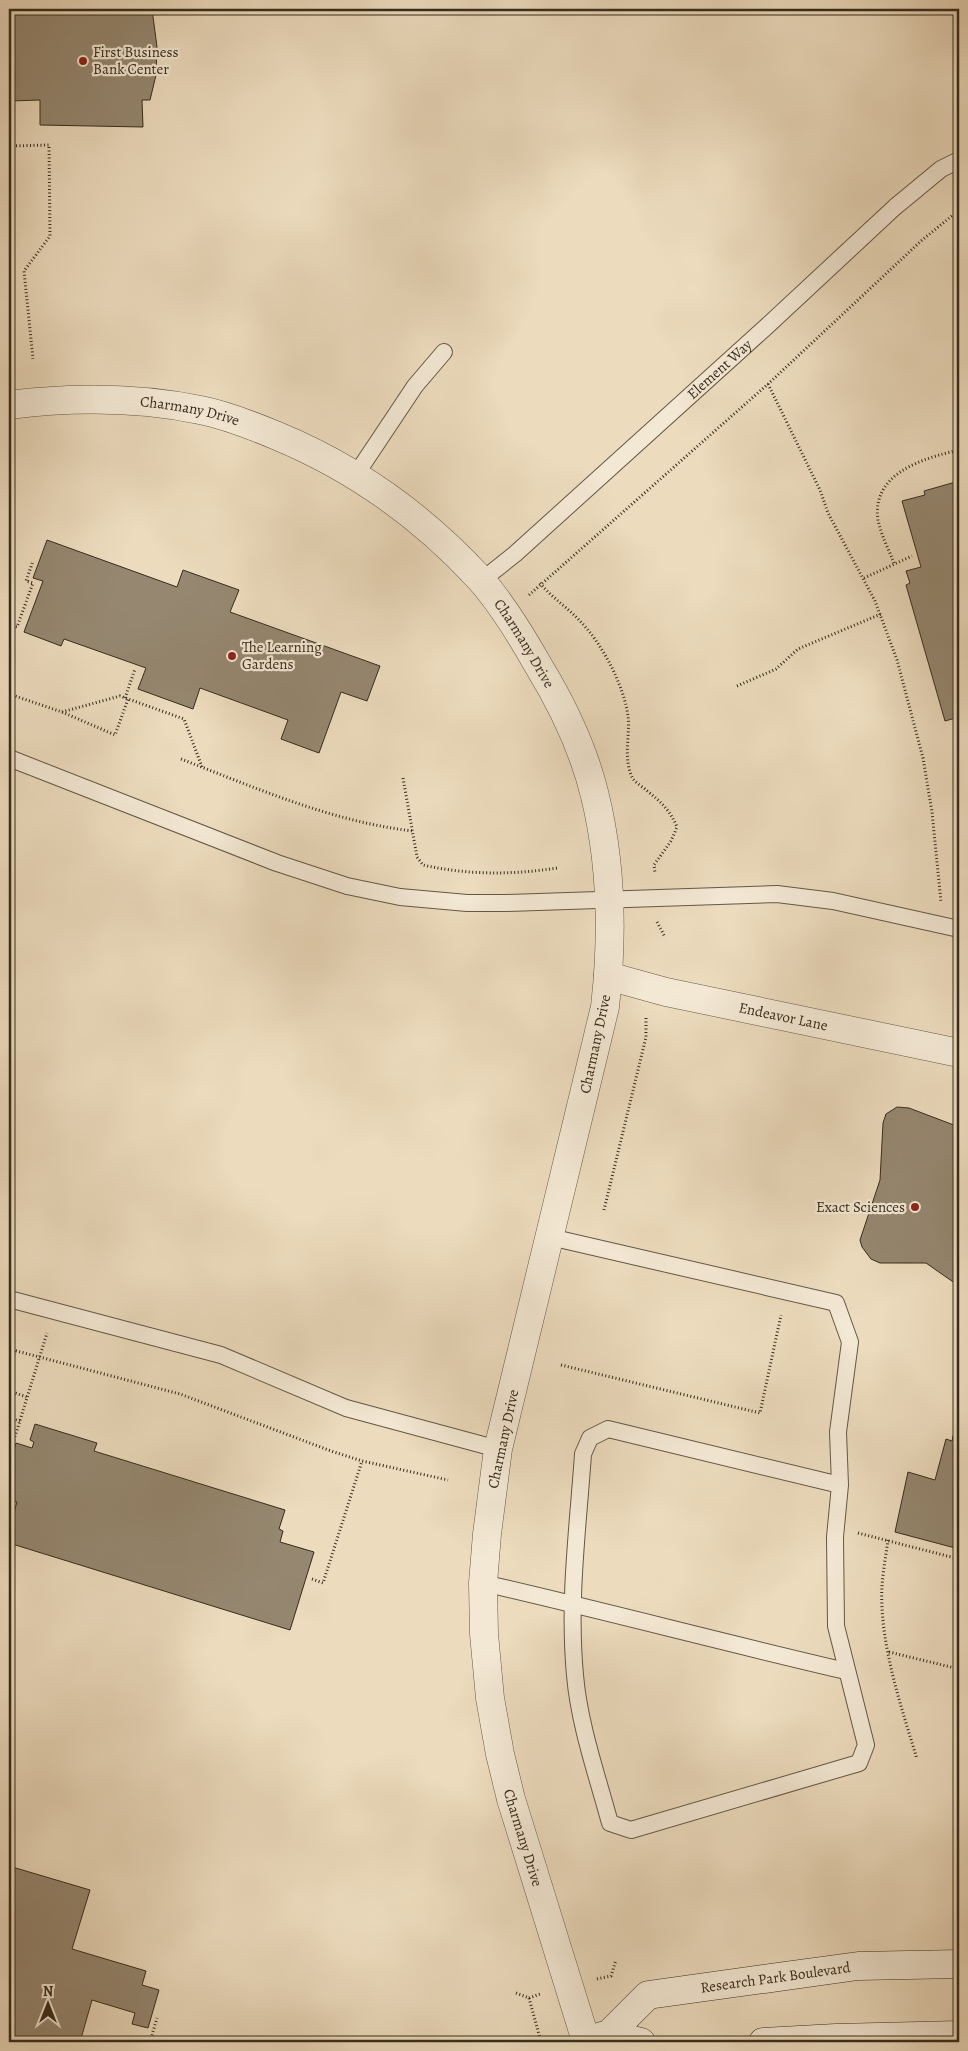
<svg xmlns="http://www.w3.org/2000/svg" width="968" height="2051" viewBox="0 0 968 2051" font-family="Alegreya,serif">
  <style>
    .building { fill: #958770; stroke: #362c1d }
    .lines { fill: none; stroke-linecap: round; stroke-linejoin: round }
    .lane-casing { stroke: #645845; stroke-width: 18 }
    .street-casing { stroke: #645845; stroke-width: 29 }
    .secondary-casing { stroke: #362c1d; stroke-width: 29 }
    .path { stroke: #362c1d; stroke-width: 3; stroke-dasharray: 1 2.5; stroke-linecap: butt }
    .lane { stroke: #f3e8d4; stroke-width: 16 }
    .street { stroke: #f3e8d4; stroke-width: 28 }
    .secondary { stroke: #f3e8d4; stroke-width: 28 }
    .poi-dot { fill: #8f2418; stroke: #f3e8d4; stroke-width: 2 }
    .labels { text-anchor: middle; stroke-width: 4.5; stroke-linejoin: round; paint-order: stroke }
    .poi-label { font-size: 15px; fill: #362c1d; stroke: #f3e8d4; text-anchor: start }
    .street-label { font-size: 15px; fill: #362c1d; stroke: #f3e8d4 }
  </style>
  <rect width="100%" height="100%" fill="#ecdbbd"/>
  <filter id="stains"><feTurbulence type="fractalNoise" baseFrequency=".004" numOctaves="4"/><feColorMatrix values="0 0 0 0 .2 0 0 0 0 .09 0 0 0 0 .02 0 0 0 .5 -.17"/></filter>
  <radialGradient id="worn" r=".72"><stop offset=".6" stop-color="#630" stop-opacity="0"/><stop offset="1" stop-color="#630" stop-opacity=".3"/></radialGradient>
  <g class="building">
    <path d="M9,9H152L157,47L156,75L150,100H142L143,127L40,125V100L11,101L9,103Z"/>
    <path d="M959,481V717L945,721L906,585L910,583L906,571L921,567L902,501L925,495L924,491Z"/>
    <path d="M47,540L177,587L183,570L239,590L230,612L380,666L367,701L341,692L319,753L281,739L288,720L200,688L193,709L138,689L146,668L64,639L61,646L24,632L43,581L33,578Z"/>
    <path d="M897,1107L909,1108L959,1127V1286L926,1263H880L871,1259L862,1247L860,1240L880,1180L883,1123L886,1114Z"/>
    <path d="M959,1409V1549L895,1532L908,1472L935,1480L946,1439L952,1441Z"/>
    <path d="M35,1424L97,1443L94,1451L285,1510L279,1529L283,1531L280,1542L314,1552L290,1630L9,1543V1528L17,1502L9,1500V1447L14,1449L16,1443L32,1448L34,1442L30,1440Z"/>
    <path d="M9,1866L90,1890L72,1949L146,1971L142,1985L159,1990L148,2028L132,2024L135,2013L92,2000L80,2042H9Z"/>
  </g>
  <g class="lines">
    <defs>
      <g id="lane">
        <path d="M355,476L415,386L444,352"/>
        <path id="s1" d="M481,581L515,554L766,327L895,207L941,169L959,160"/>
        <path d="M9,758L277,863L347,886L400,897L467,903H506L777,894L833,901L959,929"/>
        <path d="M550,1237L836,1303L850,1342L838,1432L840,1485L835,1537L836,1626L866,1745L859,1763L631,1830L610,1823C597,1775 579,1724 575,1675C568,1601 578,1527 583,1454L590,1438L608,1429L840,1485"/>
        <path d="M9,1299L221,1355L346,1408L498,1449"/>
        <path d="M483,1583C605,1611 725,1643 846,1671"/>
      </g>
      <g id="street">
        <path id="s2" d="M9,405C73,397 137,397 200,410C226,415 251,425 275,435C353,467 423,517 480,579C503,605 521,635 538,665C563,706 584,750 595,796C612,866 613,936 605,1007L498,1449L487,1534L483,1583L484,1634L490,1698L500,1754L511,1799L586,2041"/>
        <path id="s3" d="M608,976L666,992L959,1053"/>
      </g>
      <g id="secondary">
        <path d="M609,2034L641,2042"/>
        <path id="s4" d="M582,2042L609,2034L648,1995L858,1966L959,1964"/>
        <path d="M763,2042L836,2038L959,2035"/>
      </g>
    </defs>
    <use href="#lane" class="lane-casing"/>
    <use href="#street" class="street-casing"/>
    <use href="#secondary" class="secondary-casing"/>
    <g class="path">
      <path d="M9,146L49,145L50,236L24,271L33,359"/>
      <path d="M768,384L820,490L828,513L875,601L897,660L923,758L932,812L941,902"/>
      <path d="M894,563C889,550 881,535 878,520C871,473 924,458 959,450"/>
      <path d="M864,578L912,556"/>
      <path d="M540,583C551,597 567,607 579,620C601,642 621,680 627,710C632,732 622,755 632,777C635,783 642,786 646,790C660,801 670,810 677,827L671,841L654,865L655,873"/>
      <path d="M529,595L768,384L921,241L959,210"/>
      <path d="M9,625L17,627L33,583L26,581L33,561"/>
      <path d="M737,686L776,669L798,649L881,614"/>
      <path d="M9,694L62,712L115,735L128,699"/>
      <path d="M125,698L135,669"/>
      <path d="M62,712L120,696L184,719L202,767"/>
      <path d="M181,759C256,788 333,822 413,831"/>
      <path d="M403,778L417,857L423,865C467,875 512,875 557,868"/>
      <path d="M657,922L665,937"/>
      <path d="M604,1210L646,1037V1017"/>
      <path d="M9,1349L180,1394L331,1451L362,1461L448,1480"/>
      <path d="M561,1365L760,1413L781,1315"/>
      <path d="M9,1372L15,1351"/>
      <path d="M9,1391L27,1397"/>
      <path d="M9,1418L20,1421"/>
      <path d="M9,1442L13,1443L47,1333"/>
      <path d="M858,1533L959,1559"/>
      <path d="M888,1540C886,1555 883,1571 882,1586C879,1642 901,1706 917,1759"/>
      <path d="M312,1579L323,1583L362,1461"/>
      <path d="M889,1652L959,1669"/>
      <path d="M597,1979L611,1976L616,1960"/>
      <path d="M516,1993L529,1998L541,2042"/>
      <path d="M529,1998L540,1994"/>
      <path d="M150,2042L157,2018"/>
    </g>
    <use href="#lane" class="lane"/>
    <use href="#street" class="street"/>
    <use href="#secondary" class="secondary"/>
  </g>
  <g class="poi-dot">
    <circle cx="83" cy="61" r="5"/>
    <circle cx="232" cy="656" r="5"/>
    <circle cx="915" cy="1207" r="5"/>
  </g>
  <g class="labels">
    <g class="poi-label">
      <text x="93" y="57">First Business<tspan x="93" dy="17">Bank Center</tspan></text>
      <text x="242" y="652">The Learning<tspan x="242" dy="17">Gardens</tspan></text>
      <text x="905" y="1212" text-anchor="end">Exact Sciences</text>
    </g>
    <g class="street-label">
      <text dy="5" stroke="none"><textPath href="#s1" startOffset="319">Element Way</textPath></text>
      <text dy="5" stroke="none"><textPath href="#s2" startOffset="182">Charmany Drive</textPath></text>
      <text dy="5" stroke="none"><textPath href="#s2" startOffset="602">Charmany Drive</textPath></text>
      <text dy="5" stroke="none"><textPath href="#s3" startOffset="180">Endeavor Lane</textPath></text>
      <text transform="translate(595 1044) rotate(-78)" y="5">Charmany Drive</text>
      <text transform="translate(503 1439) rotate(-78)" y="5">Charmany Drive</text>
      <text dy="5" stroke="none"><textPath href="#s2" startOffset="1832">Charmany Drive</textPath></text>
      <text dy="5" stroke="none"><textPath href="#s4" startOffset="212">Research Park Boulevard</textPath></text>
    </g>
  </g>
  <rect width="968" height="2051" fill="none" stroke="#ecdbbd" stroke-width="30"/>
  <rect x="10" y="10" width="948" height="2031" fill="none" stroke="#362c1d" stroke-width="2.5"/>
  <rect x="15" y="15" width="938" height="2021" fill="none" stroke="#362c1d"/>
  <g transform="translate(48 2004)" stroke="#f3e8d4" stroke-width="4" paint-order="stroke">
  <path d="M0-4L9 19L0 12L-9 19Z" fill="#362c1d"/>
  <text y="-8" font-size="14" font-weight="bold" text-anchor="middle" fill="#362c1d">N</text>
  </g>
  <rect width="100%" height="100%" filter="url(#stains)"/>
  <rect width="100%" height="100%" fill="url(#worn)"/>
</svg>
